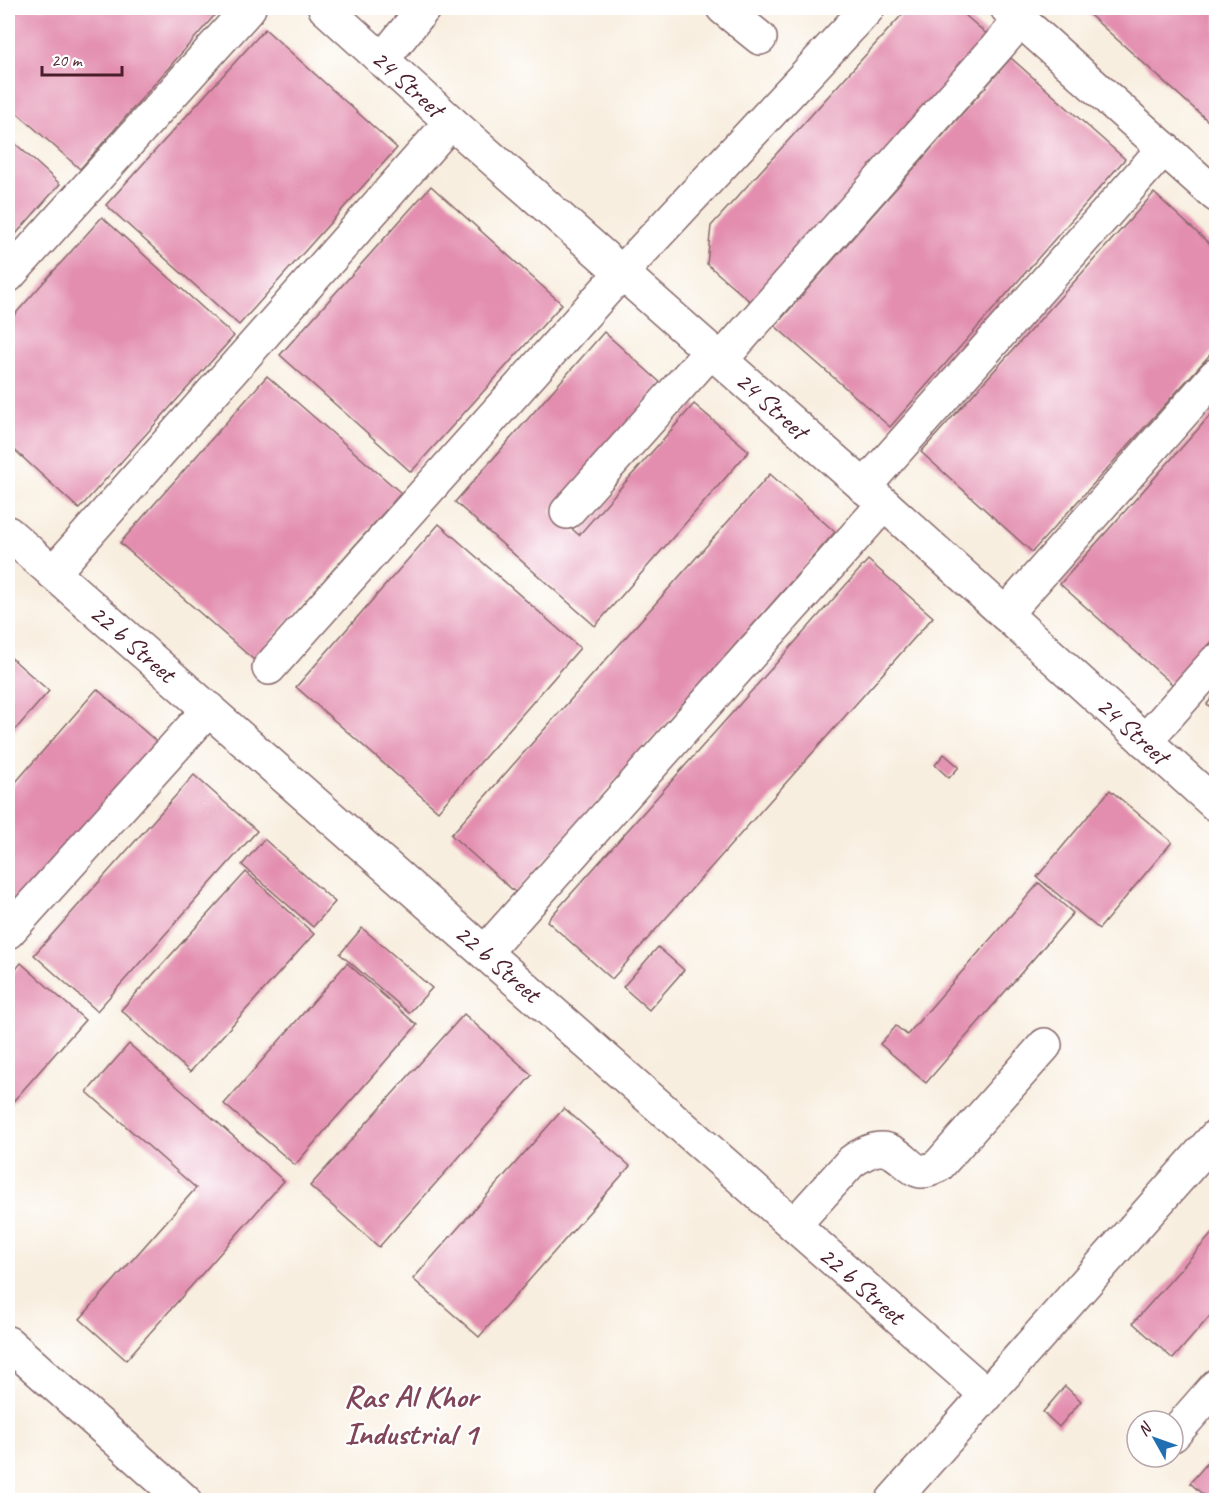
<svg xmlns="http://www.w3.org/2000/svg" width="1224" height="1508" viewBox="0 0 1224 1508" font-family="Caveat,sans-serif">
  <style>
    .building { fill: #e38eaf }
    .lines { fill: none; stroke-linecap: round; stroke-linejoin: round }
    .minor-casing { stroke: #87676a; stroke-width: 36 }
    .minor { stroke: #fff; stroke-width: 33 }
    .labels { text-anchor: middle; stroke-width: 4.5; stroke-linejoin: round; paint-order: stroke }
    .street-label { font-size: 26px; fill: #4a1f2b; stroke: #fff }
    .district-label { font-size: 32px; font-weight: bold; fill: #804659; stroke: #fff }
  </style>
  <rect width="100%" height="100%" fill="#fff"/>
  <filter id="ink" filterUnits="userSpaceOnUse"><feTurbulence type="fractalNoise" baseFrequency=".0167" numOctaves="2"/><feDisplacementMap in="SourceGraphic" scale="12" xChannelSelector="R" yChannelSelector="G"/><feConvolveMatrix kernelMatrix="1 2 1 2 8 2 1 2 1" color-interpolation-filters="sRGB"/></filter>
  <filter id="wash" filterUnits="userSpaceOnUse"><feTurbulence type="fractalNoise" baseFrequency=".008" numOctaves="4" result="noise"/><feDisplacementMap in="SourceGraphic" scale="24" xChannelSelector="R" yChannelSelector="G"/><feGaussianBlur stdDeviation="1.35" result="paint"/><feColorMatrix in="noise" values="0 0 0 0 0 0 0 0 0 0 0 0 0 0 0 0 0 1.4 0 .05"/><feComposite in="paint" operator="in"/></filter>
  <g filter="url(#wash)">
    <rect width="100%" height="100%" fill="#f8eedf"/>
    <g id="blocks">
      <g class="building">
        <path d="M8,8H221L80,169L8,105Z"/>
        <path d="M908,8H957L989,36L753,304L707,264L711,226Z"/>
        <path d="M1082,8H1216V128Z"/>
        <path d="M265,29L397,148L239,325L106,205Z"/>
        <path d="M1011,58L1125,159L890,427L775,326Z"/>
        <path d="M8,137L60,184L8,243Z"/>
        <path d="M431,186L562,304L411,472L280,355Z"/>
        <path d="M1154,193L1216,250V348L1032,552L921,452Z"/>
        <path d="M102,217L234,336L79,509L8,444V322Z"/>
        <path d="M604,332L662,384L551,511L579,535L694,404L749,451L595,626L455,502Z"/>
        <path d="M267,376L401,493L254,660L120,543Z"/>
        <path d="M1216,409V637L1173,685L1060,584Z"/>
        <path d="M770,474L835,532L516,893L451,835Z"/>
        <path d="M439,524L580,648L438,811L296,687Z"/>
        <path d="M868,560L933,617L612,979L547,921Z"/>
        <path d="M8,655L49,691L8,738Z"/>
        <path d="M97,689L158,743L8,914V791Z"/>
        <path d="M1216,693V713L1207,704Z"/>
        <path d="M944,754L959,767L949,778L935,765Z"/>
        <path d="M194,775L257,831L97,1011L34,955Z"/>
        <path d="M1110,790L1172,842L1099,929L1037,877Z"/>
        <path d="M264,839L335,902L313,927L242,865Z"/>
        <path d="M246,872L314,934L190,1072L121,1010Z"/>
        <path d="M1039,883L1073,913L926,1083L880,1044L896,1026L907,1035Z"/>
        <path d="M362,928L432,988L409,1013L340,954Z"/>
        <path d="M658,947L684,970L649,1010L623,987Z"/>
        <path d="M21,963L85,1020L8,1107V979Z"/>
        <path d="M347,963L417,1025L295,1165L224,1104Z"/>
        <path d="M464,1014L532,1075L379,1247L310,1186Z"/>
        <path d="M129,1044L284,1181L126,1360L80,1319L196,1188L87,1092Z"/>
        <path d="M564,1108L630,1166L479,1337L413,1279Z"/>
        <path d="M1216,1229V1309L1173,1359L1133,1323Z"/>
        <path d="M1065,1386L1081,1401L1059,1427L1043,1412Z"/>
        <path d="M1216,1453V1500H1209L1190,1483Z"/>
      </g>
    </g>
  </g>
  <g filter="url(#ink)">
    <use href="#blocks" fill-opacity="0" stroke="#87676a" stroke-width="1.5"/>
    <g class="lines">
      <defs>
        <g id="minor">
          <path d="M325,8L451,122L884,504L1216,805"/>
          <path d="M723,8L760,38"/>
          <path d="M1007,8L1216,195"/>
          <path d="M382,60L424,8"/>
          <path d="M8,276L249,8"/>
          <path d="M721,360L1021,20"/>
          <path d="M864,487L1164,148"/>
          <path d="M567,512L711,351"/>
          <path d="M8,533L987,1395"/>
          <path d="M53,573L451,122"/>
          <path d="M1005,614L1216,375"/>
          <path d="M269,668L622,272L868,8"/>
          <path d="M1145,741L1216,661"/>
          <path d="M8,932L209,709"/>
          <path d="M485,952L884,504"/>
          <path d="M794,1225L851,1162C862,1154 877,1145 890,1151C910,1159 913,1182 939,1165L1045,1045"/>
          <path d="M8,1343L184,1500"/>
          <path d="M1173,1435L1216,1386"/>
          <path d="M893,1500L1216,1136"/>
        </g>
      </defs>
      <use href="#minor" class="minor-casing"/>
      <use href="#minor" class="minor"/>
    </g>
  </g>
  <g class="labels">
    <g class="street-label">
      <text transform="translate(408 83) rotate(42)" y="9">24 Street</text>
      <text transform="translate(772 405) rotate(42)" y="9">24 Street</text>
      <text transform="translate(133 643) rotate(41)" y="9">22 b Street</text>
      <text transform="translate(1133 730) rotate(42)" y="9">24 Street</text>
      <text transform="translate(498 963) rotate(41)" y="9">22 b Street</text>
      <text transform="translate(862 1285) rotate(41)" y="9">22 b Street</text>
    </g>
    <g class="district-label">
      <text x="411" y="1407">Ras Al Khor<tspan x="411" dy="37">Industrial 1</tspan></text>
    </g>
  </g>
  <rect width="1224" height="1508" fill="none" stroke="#fff" stroke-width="30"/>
  <g transform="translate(1155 1439) rotate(310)"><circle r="28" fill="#ffffff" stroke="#b7a5aa" stroke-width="1.5"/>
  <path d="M0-4.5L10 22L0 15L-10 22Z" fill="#1f6fb2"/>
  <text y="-9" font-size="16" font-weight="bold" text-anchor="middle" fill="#4a1f2b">N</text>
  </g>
  <path d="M42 66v9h80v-9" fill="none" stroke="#4a1f2b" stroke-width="3"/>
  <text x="51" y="66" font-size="18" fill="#4a1f2b" stroke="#ffffff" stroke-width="4.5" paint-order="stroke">20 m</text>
</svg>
